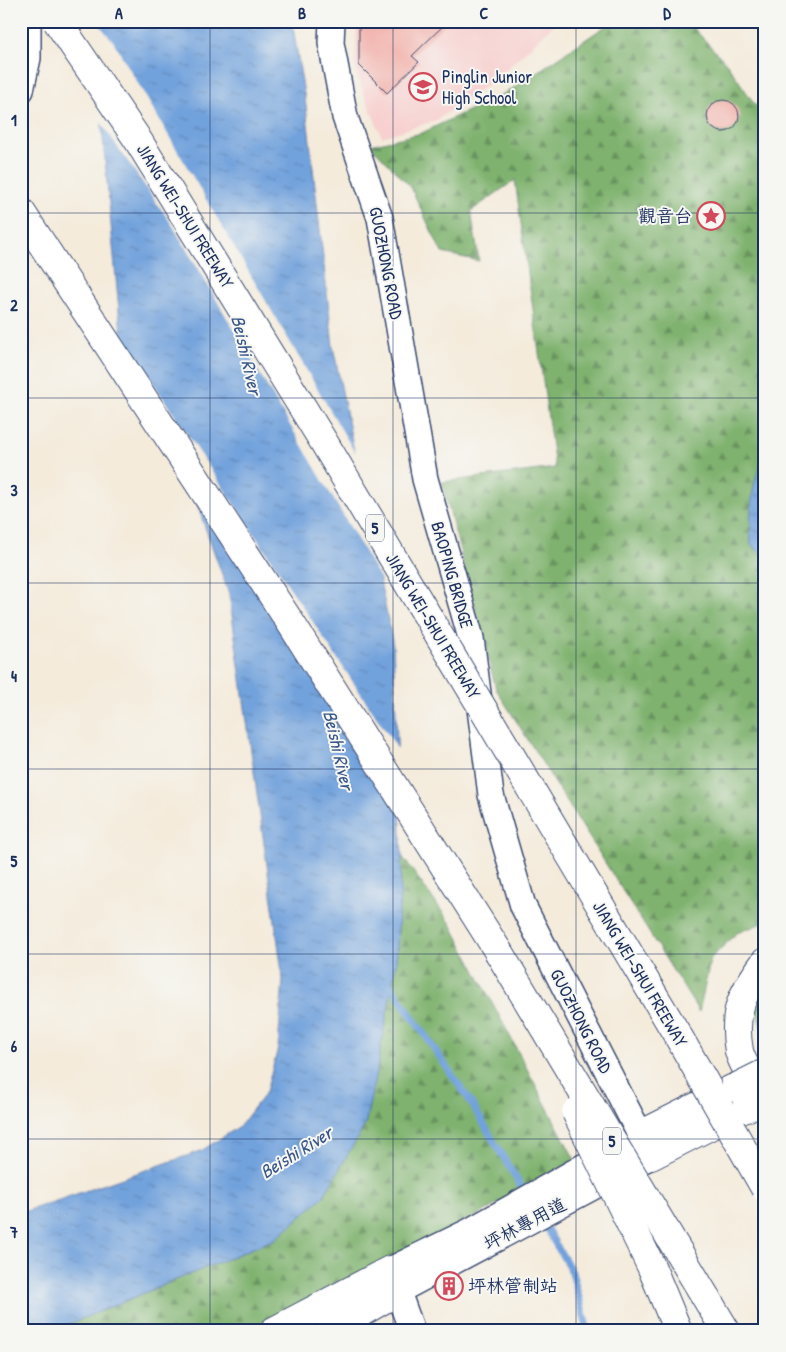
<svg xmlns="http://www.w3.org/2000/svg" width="786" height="1352" viewBox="0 0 786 1352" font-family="'Patrick Hand','LXGW WenKai TC',sans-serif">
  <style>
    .built { fill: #f7d0cf }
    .forest { fill: url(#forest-firs); stroke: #4d7066 }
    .water { fill: url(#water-ripples); stroke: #46689d }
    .pier { fill: #f4ebdb }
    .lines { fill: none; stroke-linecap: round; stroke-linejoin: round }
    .stream { stroke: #72a2dc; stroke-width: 7 }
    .building { fill: #f2aca6 }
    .street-casing { stroke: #3c4b71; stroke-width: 28 }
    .secondary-casing { stroke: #3c4b71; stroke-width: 30 }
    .highway-casing { stroke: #3c4b71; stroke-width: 30 }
    .street { stroke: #fff; stroke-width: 25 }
    .secondary { stroke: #fff; stroke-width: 28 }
    .highway { stroke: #fff; stroke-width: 28 }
    .highway-bridge-casing { stroke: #3c4b71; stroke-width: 30; stroke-linecap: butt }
    .highway-bridge { stroke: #fff; stroke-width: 28 }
    .grid { fill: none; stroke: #1b2f5e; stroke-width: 1; stroke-opacity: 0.55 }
    .labels { text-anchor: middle; stroke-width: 4; stroke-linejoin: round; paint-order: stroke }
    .shield { fill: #f6f6f2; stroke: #5d6b8a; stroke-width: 1 }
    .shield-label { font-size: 16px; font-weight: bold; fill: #1b2f5e }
    .poi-label { font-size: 18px; fill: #1b2f5e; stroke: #f6f6f2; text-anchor: start }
    .street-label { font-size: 18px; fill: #1b2f5e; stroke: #f6f6f2 }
    .water-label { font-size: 19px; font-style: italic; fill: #39578a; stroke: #f6f6f2 }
    .neatline { fill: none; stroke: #1b2f5e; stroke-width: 2 }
    .grid-label { font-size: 16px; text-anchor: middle; font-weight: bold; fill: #1b2f5e }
  </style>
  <defs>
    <pattern id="forest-firs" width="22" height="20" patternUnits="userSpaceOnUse" patternTransform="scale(1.25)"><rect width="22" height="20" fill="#7fb26e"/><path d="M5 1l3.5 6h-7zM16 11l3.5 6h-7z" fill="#67915e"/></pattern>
    <pattern id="water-ripples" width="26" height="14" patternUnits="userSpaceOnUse" patternTransform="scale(1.25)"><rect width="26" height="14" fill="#72a2dc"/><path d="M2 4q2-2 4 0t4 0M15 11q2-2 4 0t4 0" fill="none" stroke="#5d84b6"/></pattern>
  </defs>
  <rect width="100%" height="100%" fill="#f6f6f2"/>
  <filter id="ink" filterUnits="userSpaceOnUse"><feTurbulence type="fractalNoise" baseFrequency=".02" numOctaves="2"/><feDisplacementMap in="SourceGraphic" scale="10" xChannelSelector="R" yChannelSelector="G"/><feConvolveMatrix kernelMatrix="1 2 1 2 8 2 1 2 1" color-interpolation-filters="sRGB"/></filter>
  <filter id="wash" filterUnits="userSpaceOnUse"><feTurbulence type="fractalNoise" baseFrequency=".0096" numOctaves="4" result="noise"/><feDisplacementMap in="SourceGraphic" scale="20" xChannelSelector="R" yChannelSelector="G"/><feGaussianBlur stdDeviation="1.12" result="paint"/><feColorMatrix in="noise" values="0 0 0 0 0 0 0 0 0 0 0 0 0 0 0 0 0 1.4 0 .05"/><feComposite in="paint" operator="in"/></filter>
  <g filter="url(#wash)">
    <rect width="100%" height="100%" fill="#f4ebdb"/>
    <path class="built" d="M357,21H558L498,77L437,120L382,137L365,97L355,65Z"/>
    <g class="forest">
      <path d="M613,21H687L727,64L765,119V922L737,933L711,958L699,1012L496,689L442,482L555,468L515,180L471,211L479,261L442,253L410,186L370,145L422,133L509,91Z"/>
      <path d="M402,856L451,924L575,1160L274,1331H52L275,1239L377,1068L396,964Z"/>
      <path d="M765,993V1041L754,1003Z"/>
    </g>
    <g class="water">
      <path d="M92,21H292L306,106L333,346L393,645L402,856L396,964L377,1068L365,1125L323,1197L275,1239L52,1331H21V1213L201,1151L240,1126L266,1092L278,1048L283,979L229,594L179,454L121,332Z"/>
      <path d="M765,455V559L751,544C750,513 750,483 765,455Z"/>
    </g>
    <g class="pier">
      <path d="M89,21H96L113,41L357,456L383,583L173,226L99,120Z"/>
      <path d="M119,332L401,754L403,812L177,455Z"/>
    </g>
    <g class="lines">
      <g class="stream">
        <path d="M387,980L468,1098L526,1195"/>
        <path d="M541,1219L572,1272L588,1331"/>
      </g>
    </g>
    <g id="blocks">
      <g class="building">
        <path d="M359,21H448L412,56L419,62L387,93L359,65Z"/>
        <circle cx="723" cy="116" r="16"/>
      </g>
    </g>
  </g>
  <g filter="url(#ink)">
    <use href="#blocks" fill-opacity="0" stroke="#3c4b71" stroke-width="1"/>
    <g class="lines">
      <defs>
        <g id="street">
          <path d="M332,21L331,43L345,117L380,218L425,479L471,638L491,795L523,906L651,1156L398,1291"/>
          <path d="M21,90L28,58V21"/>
          <path d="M412,1331L390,1270L470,1231L615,1149"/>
        </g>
        <path id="secondary" d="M764,1099C758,1086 742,1065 739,1051C732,1012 742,993 765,962"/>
        <g id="highway">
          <path d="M21,212L292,625L498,951"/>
          <path d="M640,1135L734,1088"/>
          <path d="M651,1156L745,1108"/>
          <path d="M274,1331L390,1270"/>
          <path d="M329,1331L398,1291"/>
        </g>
      </defs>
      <use href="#street" class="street-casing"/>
      <use href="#secondary" class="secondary-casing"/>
      <use href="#highway" class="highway-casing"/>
      <use href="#street" class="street"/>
      <use href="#secondary" class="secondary"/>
      <use href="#highway" class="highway"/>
      <defs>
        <g id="highway-bridge">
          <path d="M57,21L136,137L325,444L681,1041L765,1188"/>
          <path d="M498,951L726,1331"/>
          <path d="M735,1088L765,1073"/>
          <path d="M746,1108L765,1099"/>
          <path d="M576,1112L651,1266L678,1331"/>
        </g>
      </defs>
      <use href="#highway-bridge" class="highway-bridge-casing"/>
      <use href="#highway-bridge" class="highway-bridge"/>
    </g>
  </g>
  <path class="grid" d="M210,21V1331M393,21V1331M576,21V1331M21,213H765M21,398H765M21,583H765M21,769H765M21,954H765M21,1139H765"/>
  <defs>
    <symbol id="school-ring" viewBox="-11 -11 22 22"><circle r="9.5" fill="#f6f6f2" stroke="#d1495b" stroke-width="1.5"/><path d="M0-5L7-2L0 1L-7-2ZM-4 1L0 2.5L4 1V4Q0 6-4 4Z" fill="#d1495b"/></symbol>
    <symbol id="sight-ring" viewBox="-11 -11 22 22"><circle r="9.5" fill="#f6f6f2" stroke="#d1495b" stroke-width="1.5"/><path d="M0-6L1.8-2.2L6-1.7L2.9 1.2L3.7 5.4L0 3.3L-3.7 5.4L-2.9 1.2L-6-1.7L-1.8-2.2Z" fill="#d1495b"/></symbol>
    <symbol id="building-ring" viewBox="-11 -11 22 22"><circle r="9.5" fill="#f6f6f2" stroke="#d1495b" stroke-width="1.5"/><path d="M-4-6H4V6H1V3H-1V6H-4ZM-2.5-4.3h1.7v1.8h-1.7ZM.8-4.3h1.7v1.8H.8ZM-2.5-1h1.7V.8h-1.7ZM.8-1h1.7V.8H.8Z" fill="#d1495b"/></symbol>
  </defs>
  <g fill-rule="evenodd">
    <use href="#school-ring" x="407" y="71" width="32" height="32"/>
    <use href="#sight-ring" x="695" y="200" width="32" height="32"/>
    <use href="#building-ring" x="433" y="1270" width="32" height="32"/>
  </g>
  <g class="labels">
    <g class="shield">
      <rect x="366" y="514.5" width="18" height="27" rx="4"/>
      <rect x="603" y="1127.5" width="18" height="27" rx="4"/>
    </g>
    <g class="shield-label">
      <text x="375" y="534">5</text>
      <text x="612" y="1147">5</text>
    </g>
    <g class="poi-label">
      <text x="442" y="83">Pinglin Junior<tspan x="442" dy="21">High School</tspan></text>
      <text x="692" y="222" text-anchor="end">觀音台</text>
      <text x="468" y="1292">坪林管制站</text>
    </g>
    <g class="street-label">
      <text transform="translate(185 216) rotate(58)" y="6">JIANG WEI-SHUI FREEWAY</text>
      <text transform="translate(386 263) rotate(79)" y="6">GUOZHONG ROAD</text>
      <text transform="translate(452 575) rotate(74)" y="6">BAOPING BRIDGE</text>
      <text transform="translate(433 626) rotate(59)" y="6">JIANG WEI-SHUI FREEWAY</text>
      <text transform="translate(640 974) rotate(59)" y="6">JIANG WEI-SHUI FREEWAY</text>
      <text transform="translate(581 1021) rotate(63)" y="6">GUOZHONG ROAD</text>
      <text transform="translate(525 1224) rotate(-28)" y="6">坪林專用道</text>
    </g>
    <g class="water-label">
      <text transform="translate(247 355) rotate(77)" y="7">Beishi River</text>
      <text transform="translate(339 750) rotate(77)" y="7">Beishi River</text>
      <text transform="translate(296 1152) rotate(-32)" y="7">Beishi River</text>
    </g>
  </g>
  <rect width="786" height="1352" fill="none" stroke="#f6f6f2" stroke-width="55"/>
  <rect x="28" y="28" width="730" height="1296" class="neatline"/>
  <g class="grid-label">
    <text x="119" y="19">A</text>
    <text x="302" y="19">B</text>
    <text x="484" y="19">C</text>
    <text x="667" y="19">D</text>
    <text x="14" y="126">1</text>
    <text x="14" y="311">2</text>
    <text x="14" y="496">3</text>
    <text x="14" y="682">4</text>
    <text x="14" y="867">5</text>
    <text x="14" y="1052">6</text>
    <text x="14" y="1238">7</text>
  </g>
</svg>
